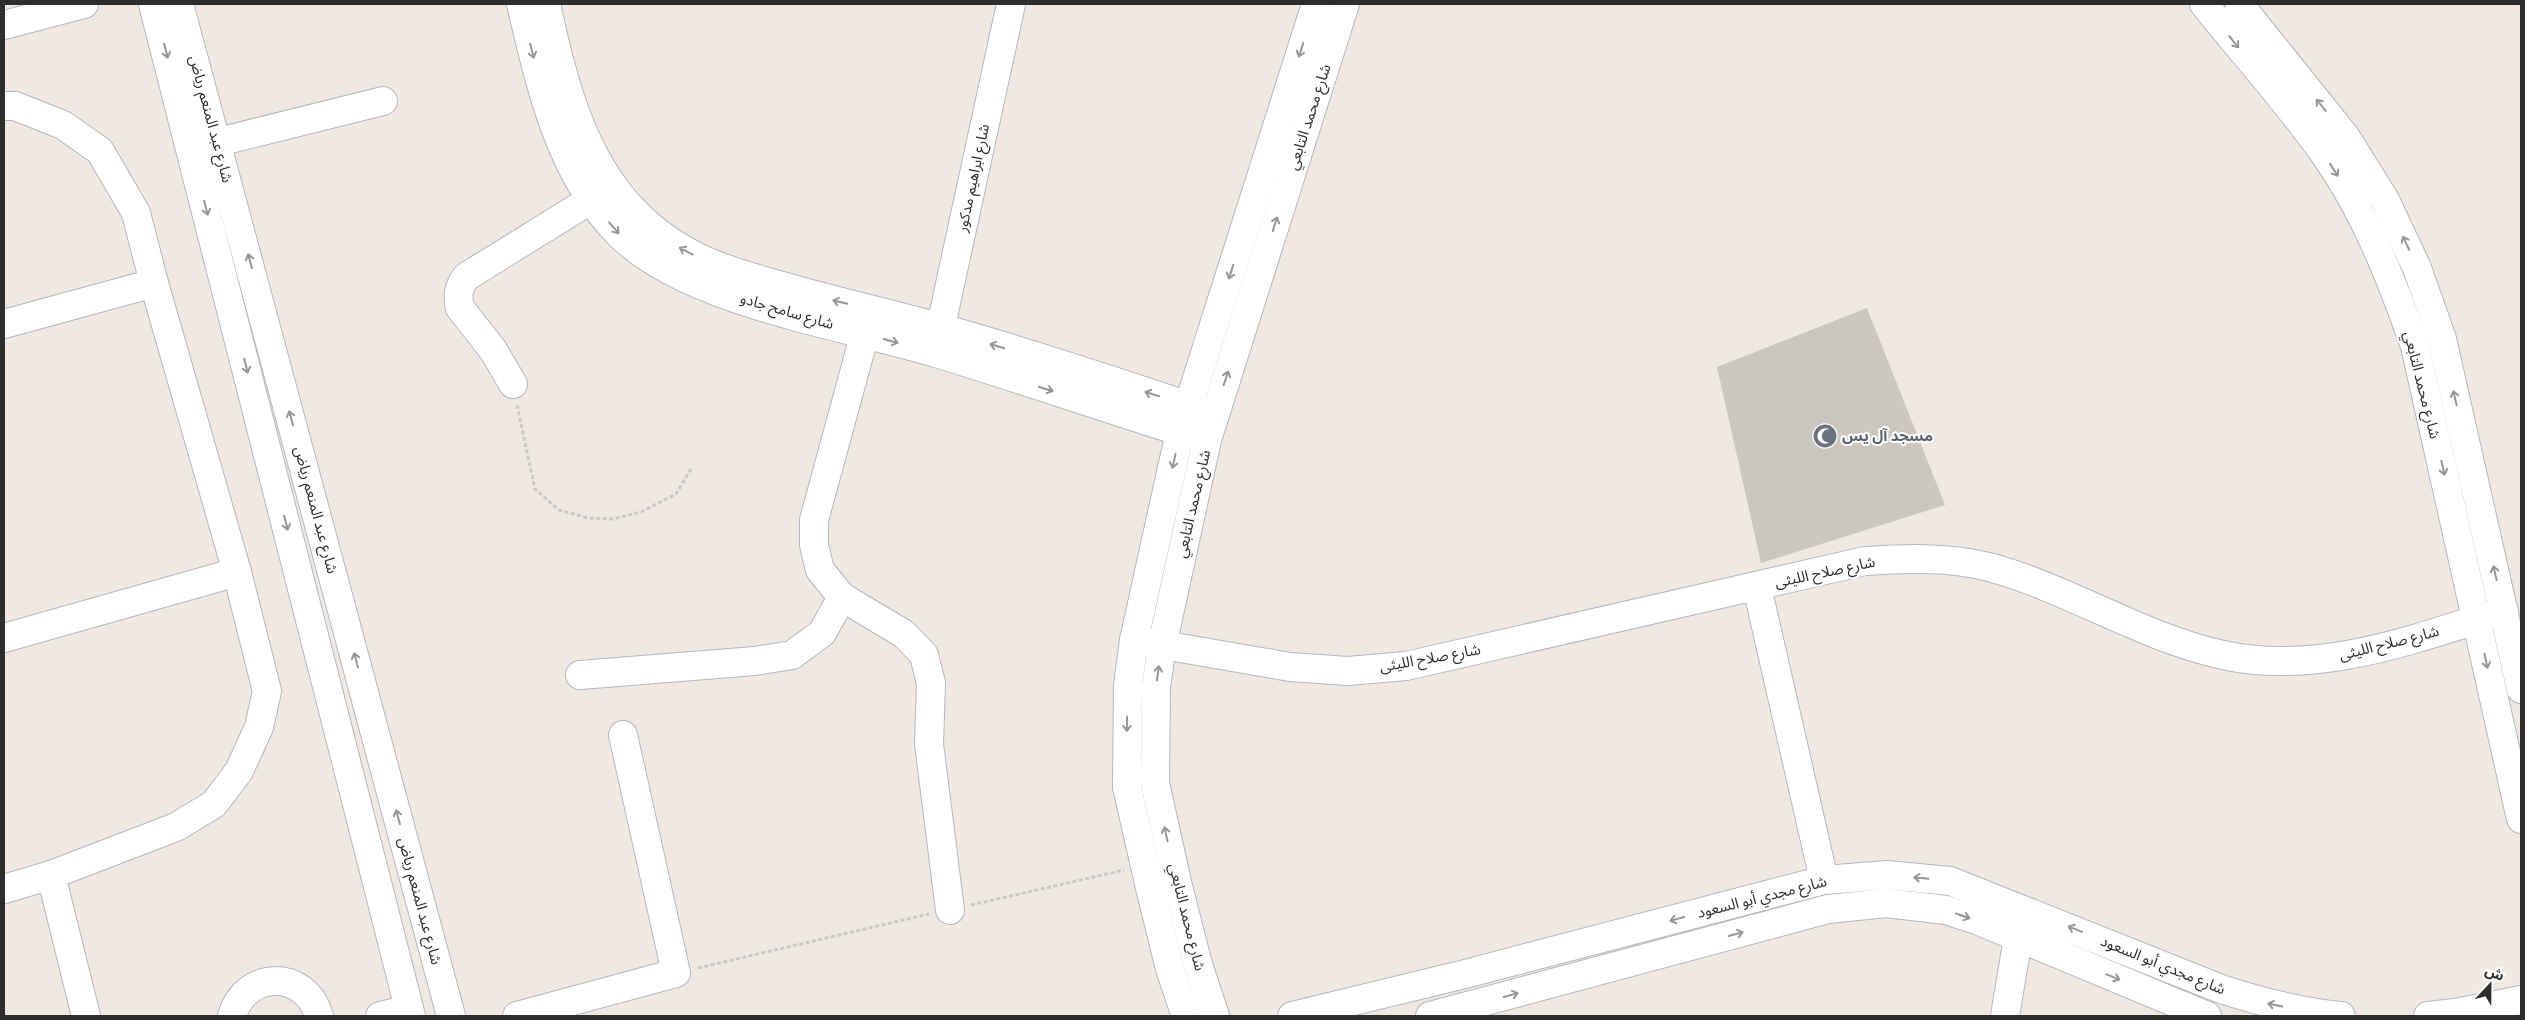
<svg xmlns="http://www.w3.org/2000/svg" width="2525" height="1020" viewBox="0 0 2525 1020" font-family="'Exo 2','Noto Sans Arabic',sans-serif">
  <style>
    .building { fill: #cbc7bf }
    .lines { fill: none; stroke-linecap: round; stroke-linejoin: round }
    .minor-casing { stroke: #b4b7c1; stroke-width: 30 }
    .path { stroke: #c9c9c9; stroke-width: 3; stroke-dasharray: 4 2.5; stroke-linecap: butt }
    .minor { stroke: #fff; stroke-width: 28 }
    .oneway { stroke: #969696 }
    .labels { text-anchor: middle; stroke-width: 4; stroke-linejoin: round; paint-order: stroke }
    .street-label { font-size: 15px; fill: #2e2e2e; stroke: #fff }
    .worship-label { font-size: 15px; font-weight: bold; fill: #5b616d; stroke: #fff; text-anchor: start }
  </style>
  <rect width="100%" height="100%" fill="#efe9e1"/>
  <path class="building" d="M1867,308L1945,505L1761,563L1717,367Z"/>
  <g class="lines">
    <defs>
      <g id="minor">
        <path d="M153,4L411,1016"/>
        <path d="M179,4L451,1016"/>
        <path d="M521,4C540,84 559,174 619,234C688,303 843,325 936,353C1024,380 1111,410 1198,437"/>
        <path d="M546,4C562,77 581,159 637,214C681,258 727,271 786,287C837,302 889,313 941,328C1030,353 1118,382 1206,412"/>
        <path d="M2204,4C2243,53 2286,100 2323,152C2365,211 2391,278 2415,346L2521,819"/>
        <path d="M2239,4L2345,136L2385,200L2417,268L2442,339L2521,689"/>
        <path d="M4,25L84,4"/>
        <path d="M4,106H15L63,125L100,151L136,213L154,283L237,572L267,691L259,727L239,771L214,804L176,827L51,875L4,889"/>
        <path d="M218,142L383,101"/>
        <path d="M4,324L154,283"/>
        <path d="M865,333L814,520V545L820,570L842,597L904,634L924,655L931,683L929,744L950,910"/>
        <path d="M937,344L1011,4"/>
        <path d="M513,384L493,350L460,308C457,296 458,287 466,277L590,200"/>
        <path d="M1757,587L1824,880"/>
        <path d="M4,638L237,572"/>
        <path d="M1134,640L1290,667L1348,671L1406,666L1865,561C1906,558 1948,557 1989,567C2070,589 2141,637 2223,655C2318,676 2414,639 2504,611"/>
        <path d="M580,675L755,661L792,655L822,633L842,597"/>
        <path d="M51,875L86,1016"/>
        <path d="M232,1016C245,970 306,969 319,1016"/>
        <path d="M380,1016L409,1009"/>
        <path d="M517,1016L676,973L623,735"/>
        <path d="M1186,1016L1170,969L1150,888L1127,787L1128,685L1134,640L1180,432L1316,4"/>
        <path d="M1215,1016L1197,961L1177,882L1155,783L1156,687L1162,646L1207,440L1345,4"/>
        <path d="M1292,1016L1465,974L1824,880L1887,875L1950,881L2221,989C2261,1002 2299,1012 2341,1016"/>
        <path d="M1430,1016L1828,909L1886,903L1946,910L1979,921L2207,1016"/>
        <path d="M2005,1016L2018,938"/>
        <path d="M2428,1016L2455,1013L2521,1000"/>
      </g>
    </defs>
    <use href="#minor" class="minor-casing"/>
    <g class="path">
      <path d="M517,405L535,489L559,510L588,518L612,519L641,512L676,494L692,467"/>
      <path d="M971,905L1124,870"/>
      <path d="M698,968L929,914"/>
    </g>
    <use href="#minor" class="minor"/>
  </g>
  <defs><path id="oneway-shaft" d="M-6 0H5M1.5-3L5.5 0L1.5 3" fill="none" stroke-width="1.6" stroke-linecap="round" stroke-linejoin="round" transform="scale(1.25)"/></defs>
  <g class="oneway">
    <use href="#oneway-shaft" transform="translate(2234 42) rotate(51)"/>
    <use href="#oneway-shaft" transform="translate(1301 50) rotate(108)"/>
    <use href="#oneway-shaft" transform="translate(166 51) rotate(76)"/>
    <use href="#oneway-shaft" transform="translate(532 51) rotate(76)"/>
    <use href="#oneway-shaft" transform="translate(2321 105) rotate(-129)"/>
    <use href="#oneway-shaft" transform="translate(2334 170) rotate(58)"/>
    <use href="#oneway-shaft" transform="translate(206 208) rotate(76)"/>
    <use href="#oneway-shaft" transform="translate(1275 224) rotate(-72)"/>
    <use href="#oneway-shaft" transform="translate(614 228) rotate(49)"/>
    <use href="#oneway-shaft" transform="translate(2406 243) rotate(-115)"/>
    <use href="#oneway-shaft" transform="translate(686 251) rotate(-152)"/>
    <use href="#oneway-shaft" transform="translate(250 261) rotate(-105)"/>
    <use href="#oneway-shaft" transform="translate(1231 272) rotate(108)"/>
    <use href="#oneway-shaft" transform="translate(840 302) rotate(-166)"/>
    <use href="#oneway-shaft" transform="translate(891 341) rotate(16)"/>
    <use href="#oneway-shaft" transform="translate(997 346) rotate(-163)"/>
    <use href="#oneway-shaft" transform="translate(246 366) rotate(76)"/>
    <use href="#oneway-shaft" transform="translate(1226 378) rotate(-72)"/>
    <use href="#oneway-shaft" transform="translate(1046 389) rotate(18)"/>
    <use href="#oneway-shaft" transform="translate(1152 394) rotate(-163)"/>
    <use href="#oneway-shaft" transform="translate(2455 398) rotate(-103)"/>
    <use href="#oneway-shaft" transform="translate(291 418) rotate(-105)"/>
    <use href="#oneway-shaft" transform="translate(1174 461) rotate(102)"/>
    <use href="#oneway-shaft" transform="translate(2443 468) rotate(77)"/>
    <use href="#oneway-shaft" transform="translate(286 523) rotate(76)"/>
    <use href="#oneway-shaft" transform="translate(2495 573) rotate(-103)"/>
    <use href="#oneway-shaft" transform="translate(356 660) rotate(-105)"/>
    <use href="#oneway-shaft" transform="translate(2486 661) rotate(78)"/>
    <use href="#oneway-shaft" transform="translate(1158 673) rotate(-82)"/>
    <use href="#oneway-shaft" transform="translate(1127 724) rotate(91)"/>
    <use href="#oneway-shaft" transform="translate(398 817) rotate(-105)"/>
    <use href="#oneway-shaft" transform="translate(1166 834) rotate(-102)"/>
    <use href="#oneway-shaft" transform="translate(1921 878) rotate(-174)"/>
    <use href="#oneway-shaft" transform="translate(1963 916) rotate(19)"/>
    <use href="#oneway-shaft" transform="translate(1677 919) rotate(165)"/>
    <use href="#oneway-shaft" transform="translate(2075 929) rotate(-158)"/>
    <use href="#oneway-shaft" transform="translate(1736 934) rotate(-15)"/>
    <use href="#oneway-shaft" transform="translate(2113 977) rotate(22)"/>
    <use href="#oneway-shaft" transform="translate(1511 995) rotate(-15)"/>
    <use href="#oneway-shaft" transform="translate(2275 1005) rotate(-168)"/>
  </g>
  <defs>
    <symbol id="mosque-disc" viewBox="-11 -11 22 22"><circle r="9.5" fill="#6b7280" stroke="#fff"/><path d="M3.5-4.9A6 6 0 1 0 3.5 4.9A5 5 0 1 1 3.5-4.9Z" fill="#fff"/></symbol>
  </defs>
  <g fill-rule="evenodd">
    <use href="#mosque-disc" x="1811" y="422" width="28" height="28"/>
  </g>
  <g class="labels">
    <g class="street-label">
      <text transform="translate(1309 117) rotate(-72)" y="5">شارع محمد التابعي</text>
      <text transform="translate(211 119) rotate(75)" y="5">شارع عبد المنعم رياض</text>
      <text transform="translate(973 178) rotate(-78)" y="5">شارع ابراهيم مدكور</text>
      <text transform="translate(787 311) rotate(16)" y="5">شارع سامح جادو</text>
      <text transform="translate(2422 385) rotate(76)" y="5">شارع محمد التابعي</text>
      <text transform="translate(1193 504) rotate(-77)" y="5">شارع محمد التابعي</text>
      <text transform="translate(316 510) rotate(75)" y="5">شارع عبد المنعم رياض</text>
      <text transform="translate(1825 572) rotate(-12)" y="5">شارع صلاح الليثى</text>
      <text transform="translate(2389 643) rotate(-14)" y="5">شارع صلاح الليثى</text>
      <text transform="translate(1430 658) rotate(-10)" y="5">شارع صلاح الليثى</text>
      <text transform="translate(1762 897) rotate(-14)" y="5">شارع مجدي أبو السعود</text>
      <text transform="translate(420 901) rotate(75)" y="5">شارع عبد المنعم رياض</text>
      <text transform="translate(1187 917) rotate(76)" y="5">شارع محمد التابعي</text>
      <text transform="translate(2163 965) rotate(22)" y="5">شارع مجدي أبو السعود</text>
    </g>
    <g class="worship-label">
      <text x="1842" y="441">مسجد آل يس</text>
    </g>
  </g>
  <rect width="2525" height="1020" fill="none" stroke="#2e2e2e" stroke-width="10"/>
  <g transform="translate(2490 985) rotate(22)" stroke="#ffffff" stroke-width="4" paint-order="stroke">
  <path d="M0-4L9 19L0 12L-9 19Z" fill="#2e2e2e"/>
  <text y="-8" font-size="14" font-weight="bold" text-anchor="middle" fill="#2e2e2e">ش</text>
  </g>
</svg>
